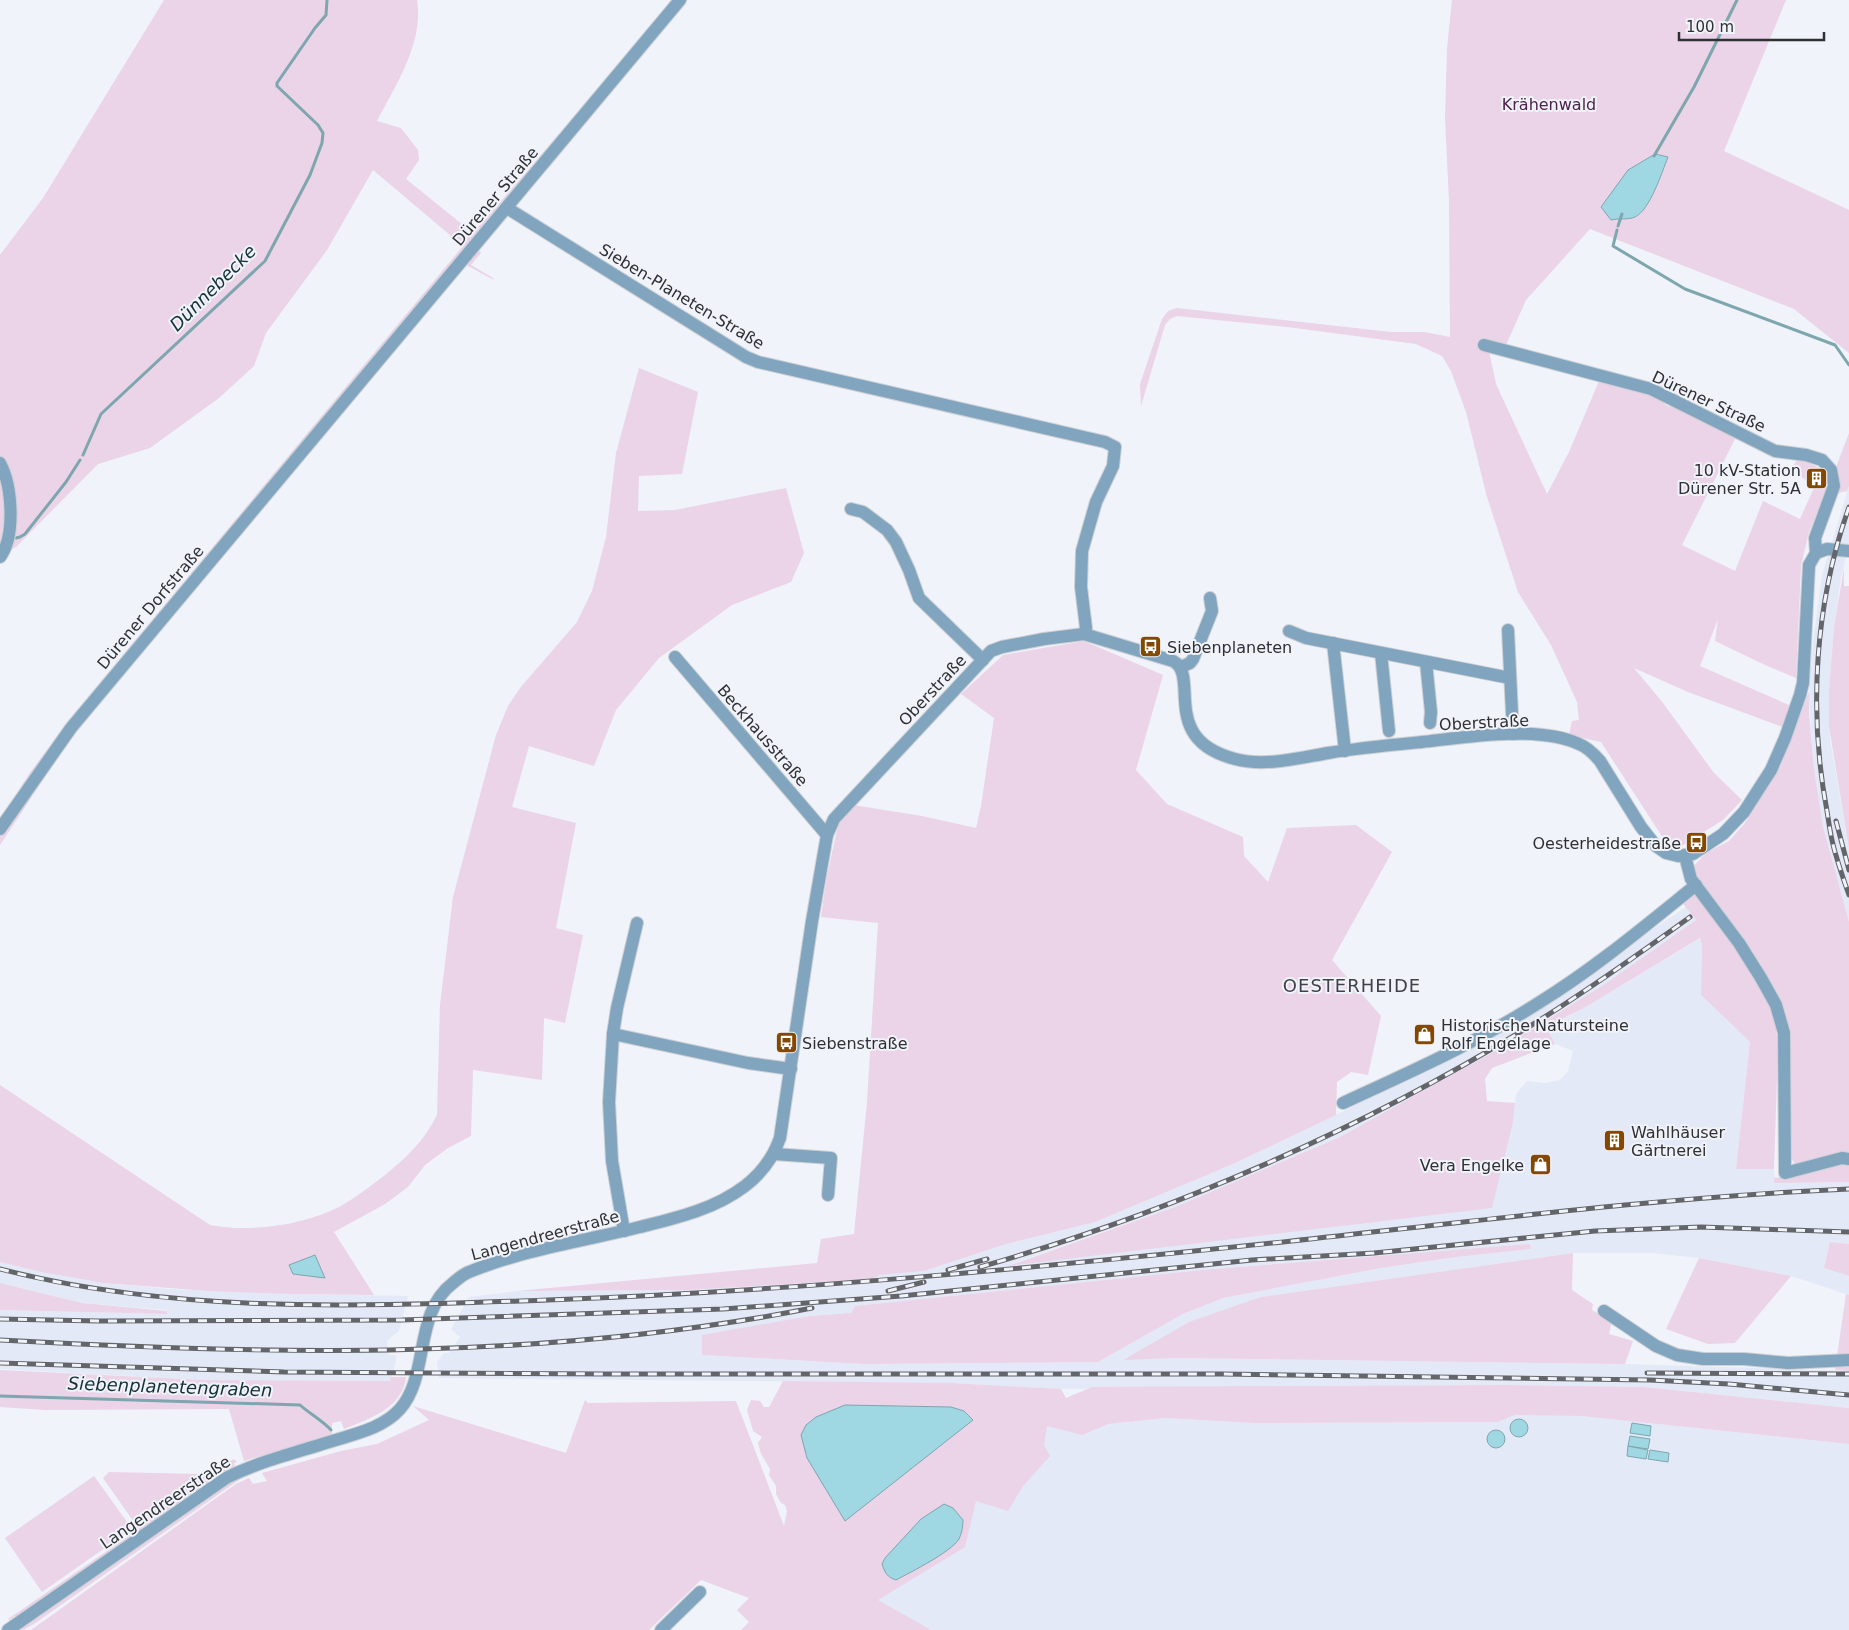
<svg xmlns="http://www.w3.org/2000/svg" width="1849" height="1630" viewBox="0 0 1849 1630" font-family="'DejaVu Sans',sans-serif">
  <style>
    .built { fill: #e4e9f7; fill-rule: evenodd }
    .green { fill: #ebd3e8; fill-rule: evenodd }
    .water { fill: #9fd8e2; stroke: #7da6ae }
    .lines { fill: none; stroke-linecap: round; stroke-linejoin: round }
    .stream { stroke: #7da6ae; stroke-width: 3 }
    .minor-casing { stroke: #cdd0d5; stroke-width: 14 }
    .minor { stroke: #82a5bf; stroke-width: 12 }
    .rail-casing { stroke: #636569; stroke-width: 5 }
    .rail { stroke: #f0f3f9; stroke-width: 3; stroke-dasharray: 9; stroke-linecap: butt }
    .labels { text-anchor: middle; stroke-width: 4; stroke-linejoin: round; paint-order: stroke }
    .park-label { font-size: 16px; fill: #4e224b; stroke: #f0f3f9 }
    .street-label { font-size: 16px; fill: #2f3033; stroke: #f0f3f9 }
    .poi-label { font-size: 16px; fill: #2f3033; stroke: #f0f3f9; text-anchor: start }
    .water-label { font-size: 18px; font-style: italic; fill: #143136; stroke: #f0f3f9 }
    .neighbourhood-label { font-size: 18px; letter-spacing: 1px; fill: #404248; stroke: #f0f3f9 }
  </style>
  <rect width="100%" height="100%" fill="#f0f3f9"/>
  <g class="built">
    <path d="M1849,486V546L1841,577L1834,627L1829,691L1830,739L1849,849V922L1823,827L1814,769L1809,699L1813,642L1822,575Z"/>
    <path d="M1686,907L1696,920L1605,984L1506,1045L1338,1138L1175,1207L1011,1264L1507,1141L1513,1122L1516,1094L1527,1081L1545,1083L1560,1080L1568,1071L1573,1051L1555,1044L1546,1028L1584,1008L1701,938L1702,944L1701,995L1750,1042L1736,1169H1774L1775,1183L1849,1182V1244L1830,1242L1824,1268L1849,1276V1295L1791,1276L1699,1258L1652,1253H1573L1261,1297L1124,1359L1174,1358L1625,1364L1849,1371V1408L1644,1387L1503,1385L1061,1389L952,1383L439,1378L437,1362L444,1353H449L460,1337L451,1329L469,1297L517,1291L687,1290L874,1279L879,1275L924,1271L1006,1244L1095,1222L1233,1164L1336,1115L1544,1003ZM1530,1244L1531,1249L1456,1257L1381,1268L1223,1298L1183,1314L1098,1362L864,1364L702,1355L810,1316L851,1313L855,1306L1202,1270Z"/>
    <path d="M0,1262L41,1272L103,1283L169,1289L292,1294L408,1296L399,1331L387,1341L389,1355H396V1362L390,1381L204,1380L0,1369V1310L167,1314V1310L82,1303L0,1283Z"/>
    <path d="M999,1388L1081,1423L1108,1424L1165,1418L1254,1423L1498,1422L1515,1415L1581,1416L1849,1444V1630H785Z"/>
  </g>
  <g class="green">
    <path d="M164,0H417C424,42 396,85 377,121L401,128L418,150L419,160L406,179L473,233L529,169L672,0H688L547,170L537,165L477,248L481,253L471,265L493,278L494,280L466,265L118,680L64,748L0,845V820L29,774L68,721L463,246L373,170L327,250L266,333L254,366L219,398L150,448L98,464L16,547L0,556V255L43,198Z"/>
    <path d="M1452,0H1786L1724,151L1849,210V353L1794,309L1590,229L1526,300L1506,345L1489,351L1496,384L1547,494L1569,452L1599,381L1641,391L1665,401L1664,404L1670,407L1671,405L1736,437L1682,545L1735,571L1763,501L1800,519L1814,488L1792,468L1798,458L1826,471L1836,467L1849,433V486L1847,491L1824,496L1809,532L1801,566L1796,678L1765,665L1715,641L1718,619L1700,666L1789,705L1783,727L1688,692L1634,668L1663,703L1714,773L1742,800L1723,820L1680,847L1665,841L1601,742L1569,735L1572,721L1579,720L1577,702L1551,645L1518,592L1487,497L1466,412L1451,371L1442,356L1416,344L1287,327L1177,316L1170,319L1165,325L1141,406L1140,384L1162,319L1168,311L1177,308L1391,332H1424L1450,337L1449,201L1445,118L1447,49ZM1655,154L1667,157C1662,173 1650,209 1636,217C1632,219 1625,218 1620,218L1628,170Z"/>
    <path d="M639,368L698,392L682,474L639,476L638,511L675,510L786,488L804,553L791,582L732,605L659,658L616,710L594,766L529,746L512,807L576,823L556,928L583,935L565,1023L544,1018L542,1080L473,1070L471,1136L448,1148L425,1165L408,1187L385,1204L334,1232L374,1295L292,1294L209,1291L103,1283L41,1272L0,1262V1085L210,1225C250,1233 305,1225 341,1206C356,1197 371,1186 385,1175C406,1158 425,1140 437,1115L440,1005L453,897L496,735L508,706L520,688L577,622L592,591L606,537L616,453Z"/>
    <path d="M1844,568V586H1849V849L1829,726V691L1834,627Z"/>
    <path d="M1084,641L1163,675L1136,770L1167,804L1243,837L1244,856L1268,882L1287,828L1356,825L1392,852L1332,960L1381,1016L1368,1075L1351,1072L1337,1082L1336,1115L1233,1164L1095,1222L1006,1244L924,1271L879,1275L874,1279L687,1290L517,1291L817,1263L821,1239L854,1234L867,1102L878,923L821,917L826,881L838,825L853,805L922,816L976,828L981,806L994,718L961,694L1003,655Z"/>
    <path d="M1809,691V712L1814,769L1823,827L1849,922V1182L1774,1183V1178L1802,1174L1788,1154L1787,1027L1696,877L1693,867L1706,853L1729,841L1745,823L1781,765Z"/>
    <path d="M1694,895L1700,898L1733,943L1756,980L1775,1018L1778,1046L1774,1169H1736L1750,1042L1701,995L1702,944L1700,938L1584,1008L1546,1027L1555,1044L1492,1068L1485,1079L1487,1101L1515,1103L1513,1122L1492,1208L1008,1266L1175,1207L1338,1138L1506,1045L1605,984L1696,920L1681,901L1688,896Z"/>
    <path d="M1830,1242L1849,1244V1276L1824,1268Z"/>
    <path d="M1530,1244L1531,1249L1456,1257L1381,1268L1223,1298L1183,1314L1098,1362L864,1364L702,1355V1335L810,1316L851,1313L855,1306L1202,1270Z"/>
    <path d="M1573,1253L1572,1290L1593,1304L1592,1310L1612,1321L1609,1334L1633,1341L1625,1364L1174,1358L1123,1360L1189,1322L1261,1297Z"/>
    <path d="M1699,1258L1791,1276L1735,1343L1708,1344L1666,1329Z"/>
    <path d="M0,1283L82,1303L167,1311V1314L0,1310Z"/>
    <path d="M1846,1294L1849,1295V1371L1835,1370Z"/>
    <path d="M0,1370L205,1380L390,1381L391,1377H406C403,1408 369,1419 344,1429L341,1421L332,1423V1434L244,1461L229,1409L45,1410L0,1407Z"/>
    <path d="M783,1381L952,1383L1061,1389L1066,1398L1092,1387L1503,1385L1644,1387L1849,1408V1444L1581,1416L1515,1415L1498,1422L1254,1423L1165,1418L1108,1424L1082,1435L1047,1426L1044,1445L1050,1456L1023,1486L1008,1511L976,1501L965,1547L878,1600L931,1630H741L749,1622L737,1610L749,1598L701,1580L649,1630H31L236,1484L249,1478L253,1484L267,1481L262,1473L341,1451L377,1444L429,1420L413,1406L566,1453L585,1400L588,1403L736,1401L784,1526L787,1511L785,1505L781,1503L776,1494V1486L769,1475L770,1469L761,1454L758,1443L762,1437L753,1431L747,1410L751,1400L760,1401L764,1407H769Z"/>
    <path d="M234,1459L237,1462L234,1463L235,1466L17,1617L15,1616L9,1620L8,1619L139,1529L103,1478L109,1472L199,1474V1479Z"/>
    <path d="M94,1476L132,1529L42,1592L5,1538Z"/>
    <path d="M243,1477L34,1624L23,1630L20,1628L223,1486Z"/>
  </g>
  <g class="water">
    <path d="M1655,154L1668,157C1662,172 1650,210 1635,217C1629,220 1619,218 1611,220L1601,207L1628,170Z"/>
    <path d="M315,1255L325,1278L293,1274L289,1265Z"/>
    <path d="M845,1405L951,1407L964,1411L973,1420L845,1521L807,1458L801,1435L806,1425L816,1417Z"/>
    <circle cx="1519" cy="1428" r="9"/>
    <path d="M1632,1423L1651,1426L1650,1436L1630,1433Z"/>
    <circle cx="1496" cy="1439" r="9"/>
    <path d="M1630,1436L1650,1439L1648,1449L1628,1446Z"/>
    <path d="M1628,1446L1648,1450L1646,1459L1627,1456Z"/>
    <path d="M1650,1450L1669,1453L1668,1462L1648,1459Z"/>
    <path d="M944,1504L953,1508L963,1520C963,1526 962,1533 959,1539C951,1552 911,1572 896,1580C887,1577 885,1573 882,1564L885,1558L921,1519Z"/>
  </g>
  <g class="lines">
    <g class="stream">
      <path d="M1654,156L1694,87L1737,0"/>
      <path d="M1618,226L1622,214"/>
      <path d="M1617,230L1613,246L1685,289L1835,345L1849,365"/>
      <path d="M83,455L101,414L265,261L310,175L322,143L323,133L318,125L277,86V83L315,28L326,15L327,0"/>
      <path d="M16,538L20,537L25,534L66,482L80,460"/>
      <path d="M0,1396L300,1405C310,1414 322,1420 331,1430"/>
    </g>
    <defs>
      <g id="minor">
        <path d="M507,208L746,357L758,362L1105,442L1115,447L1113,466L1096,502L1082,551L1081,587L1086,628L1084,634"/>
        <path d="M1484,345L1651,389L1775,451L1806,455L1822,460L1831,470L1834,486L1815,538L1816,553"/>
        <path d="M0,463C12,485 16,536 0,557"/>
        <path d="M851,509L863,512L887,530L896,542L909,570L919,598L983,660"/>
        <path d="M1508,630L1513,734"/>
        <path d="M1289,631L1306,638L1510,678"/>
        <path d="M1333,643L1345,751"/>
        <path d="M1381,653L1389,731"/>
        <path d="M675,657L827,835"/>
        <path d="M1426,662L1431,712L1430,723"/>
        <path d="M1181,667L1190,663L1193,659L1212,611L1210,598"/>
        <path d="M0,829L71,728L680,0"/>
        <path d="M1685,856L1691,879L1739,943L1761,978L1776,1005L1784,1033L1785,1173L1842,1158L1849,1159"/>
        <path d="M613,1034L748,1063L791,1069"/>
        <path d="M1343,1103C1410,1072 1478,1042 1540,1002C1595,968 1645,926 1696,885"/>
        <path d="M774,1154L831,1158L828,1195"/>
        <path d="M624,1231L612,1161L609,1102L613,1034L617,1008L637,923"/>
        <path d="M1604,1311L1656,1346L1677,1355L1703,1359H1744L1788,1363L1849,1360"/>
        <path d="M8,1630L226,1478C258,1462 294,1453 329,1442C354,1434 382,1429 400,1409C430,1375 413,1313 453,1283C458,1279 463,1274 469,1272C523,1250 583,1241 640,1227C677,1218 715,1209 745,1186C762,1173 773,1158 780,1138L812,921L827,835L834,819L991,651L1002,647L1044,639L1084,634L1173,661C1201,676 1158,739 1235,759C1265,767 1298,758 1328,753C1359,748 1391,745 1422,742C1466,737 1539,725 1579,744C1587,747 1594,754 1600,761L1641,827L1656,846L1666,853L1678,856L1693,854L1723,834L1744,812L1771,770L1785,738L1800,695L1803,683L1809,565L1816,553L1827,549L1849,551"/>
        <path d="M661,1630L700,1592"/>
      </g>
    </defs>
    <use href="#minor" class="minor-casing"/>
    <use href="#minor" class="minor"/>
    <defs>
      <g id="rail">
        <path d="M1849,507C1815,603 1808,711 1827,811C1829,824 1831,839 1835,852C1839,866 1844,881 1849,895"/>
        <path d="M1836,821L1849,870"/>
        <path d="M980,1267C1173,1212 1363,1129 1535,1023C1588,990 1639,954 1690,917"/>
        <path d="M0,1269C178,1315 365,1306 548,1300C797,1291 1044,1267 1292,1241C1477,1221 1662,1197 1849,1189"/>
        <path d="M948,1270L987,1259"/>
        <path d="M888,1291L924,1282"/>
        <path d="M0,1319L99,1321L402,1320L723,1309L901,1296L1252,1260L1374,1253L1595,1231L1701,1227L1849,1232"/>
        <path d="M0,1340C271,1355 544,1361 812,1308"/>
        <path d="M0,1363L284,1372L609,1374H1223L1650,1380L1729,1384L1849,1395"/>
        <path d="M1647,1373L1849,1374"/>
      </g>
    </defs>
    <use href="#rail" class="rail-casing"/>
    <use href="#rail" class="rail"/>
  </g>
  <defs>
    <symbol id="building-square" viewBox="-11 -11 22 22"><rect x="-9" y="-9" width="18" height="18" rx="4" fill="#844803" stroke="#f0f3f9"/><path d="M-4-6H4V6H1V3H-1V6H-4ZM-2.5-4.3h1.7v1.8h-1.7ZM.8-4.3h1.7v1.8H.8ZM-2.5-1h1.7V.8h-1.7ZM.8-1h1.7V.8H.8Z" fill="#fff"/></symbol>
    <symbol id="bus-square" viewBox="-11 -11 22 22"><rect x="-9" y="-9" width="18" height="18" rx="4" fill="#844803" stroke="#f0f3f9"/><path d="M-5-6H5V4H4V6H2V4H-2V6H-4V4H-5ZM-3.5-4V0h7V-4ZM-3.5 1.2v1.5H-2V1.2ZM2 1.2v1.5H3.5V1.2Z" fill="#fff"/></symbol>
    <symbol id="shop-square" viewBox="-11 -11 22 22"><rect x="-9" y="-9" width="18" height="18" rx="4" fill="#844803" stroke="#f0f3f9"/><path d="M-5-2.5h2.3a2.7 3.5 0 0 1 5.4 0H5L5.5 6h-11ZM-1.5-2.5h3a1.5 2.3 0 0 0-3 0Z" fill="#fff"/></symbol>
  </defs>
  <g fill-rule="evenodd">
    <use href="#building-square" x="1804" y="466" width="25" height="25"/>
    <use href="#bus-square" x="1138" y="634" width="25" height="25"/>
    <use href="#bus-square" x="1684" y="830" width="25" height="25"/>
    <use href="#shop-square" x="1412" y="1022" width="25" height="25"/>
    <use href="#bus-square" x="774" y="1030" width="25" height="25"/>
    <use href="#building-square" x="1602" y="1128" width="25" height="25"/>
    <use href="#shop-square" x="1528" y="1152" width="25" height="25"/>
  </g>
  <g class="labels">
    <g class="park-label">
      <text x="1549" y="110">Krähenwald</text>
    </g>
    <g class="street-label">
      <text transform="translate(495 196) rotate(-50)" y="6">Dürener Straße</text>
      <text transform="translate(682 296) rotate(31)" y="6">Sieben-Planeten-Straße</text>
      <text transform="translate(1709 401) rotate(25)" y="6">Dürener Straße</text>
      <text transform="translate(150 607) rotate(-50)" y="6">Dürener Dorfstraße</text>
      <text transform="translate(932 690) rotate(-47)" y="6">Oberstraße</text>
      <text transform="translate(1484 722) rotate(-3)" y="6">Oberstraße</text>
      <text transform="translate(763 735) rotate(49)" y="6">Beckhausstraße</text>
      <text transform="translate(545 1235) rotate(-15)" y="6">Langendreerstraße</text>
      <text transform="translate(165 1502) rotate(-34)" y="6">Langendreerstraße</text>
    </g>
    <g class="poi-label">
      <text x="1801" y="476" text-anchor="end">10 kV-Station<tspan x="1801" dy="18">Dürener Str. 5A</tspan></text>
      <text x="1167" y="653">Siebenplaneten</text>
      <text x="1681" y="849" text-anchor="end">Oesterheidestraße</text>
      <text x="1441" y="1031">Historische Natursteine<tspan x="1441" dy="18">Rolf Engelage</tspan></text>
      <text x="802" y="1049">Siebenstraße</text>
      <text x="1631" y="1138">Wahlhäuser<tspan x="1631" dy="18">Gärtnerei</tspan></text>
      <text x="1524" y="1171" text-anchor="end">Vera Engelke</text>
    </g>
    <g class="water-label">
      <text transform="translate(213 288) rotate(-45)" y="6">Dünnebecke</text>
      <text transform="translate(170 1387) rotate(2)" y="6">Siebenplanetengraben</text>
    </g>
    <g class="neighbourhood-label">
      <text x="1352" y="992">OESTERHEIDE</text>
    </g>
  </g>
  <path d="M1679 32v8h145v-8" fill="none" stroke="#2f3033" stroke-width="2.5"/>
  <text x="1686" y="32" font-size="15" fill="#2f3033" stroke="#f0f3f9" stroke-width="4" paint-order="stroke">100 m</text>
</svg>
